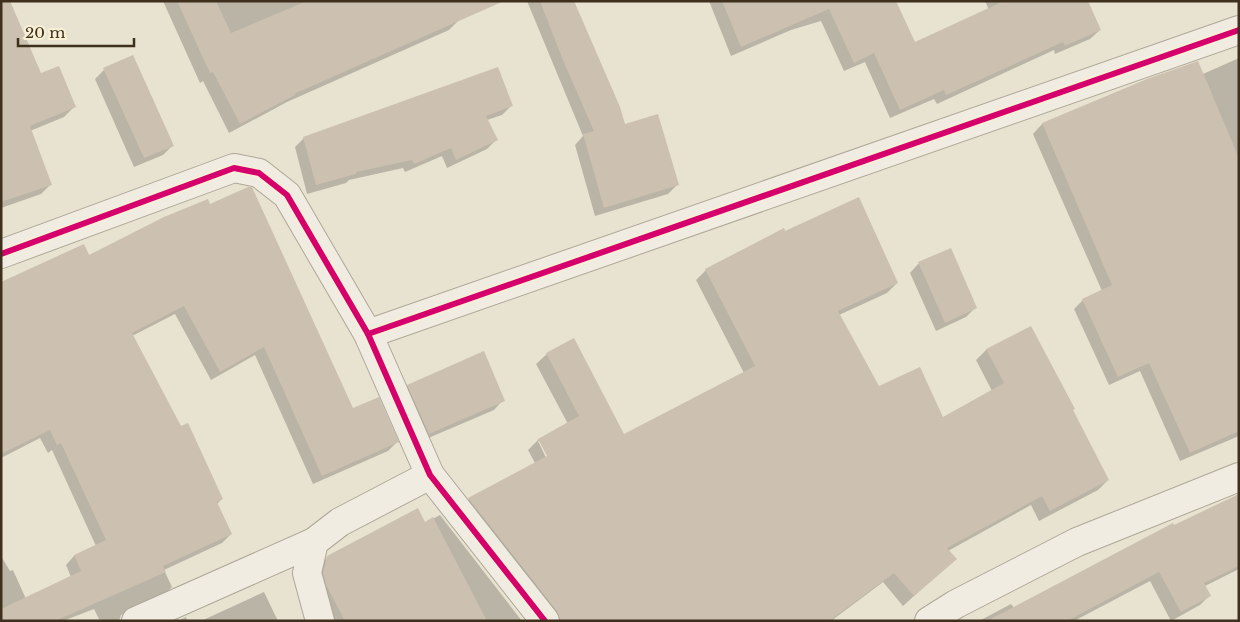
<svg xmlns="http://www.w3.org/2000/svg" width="1240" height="622" viewBox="0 0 1240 622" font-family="'Libre Baskerville',serif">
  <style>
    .shadow { fill: #0003; fill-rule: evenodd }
    .building { fill: #ccc0b0 }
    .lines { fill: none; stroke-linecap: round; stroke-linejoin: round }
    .minor-casing { stroke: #aea798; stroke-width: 30 }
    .minor { stroke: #f0ece1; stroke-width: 28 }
    .cycleway-casing { stroke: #f9f1d5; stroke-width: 9 }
    .cycleway { stroke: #d6006c; stroke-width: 6 }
  </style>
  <rect width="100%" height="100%" fill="#e8e2d0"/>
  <g class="shadow">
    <path d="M163,1H451L459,20L449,30L287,102L229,133L203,81L200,83Z"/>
    <path d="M527,1H573L624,125L677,185L668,194L595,216L575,145L583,136Z"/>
    <path d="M709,1H895L914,43L989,10L985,1H1087L1100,30L1090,39L1055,54L1054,50L937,104L934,99L890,118L865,62L844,71L821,21L791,30L731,56Z"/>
    <path d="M1,25L40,75L74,107L64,117L30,131L51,184L41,194L1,208Z"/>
    <path d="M1239,58V436L1180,461L1140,371L1109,385L1074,309L1083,300L1102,291L1033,134L1042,124L1147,80L1203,74Z"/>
    <path d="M104,70L172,146L163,155L134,167L95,79Z"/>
    <path d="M511,106L502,115L487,120L496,140L487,149L447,168L442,156L405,172L403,168L349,180L346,183L307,194L295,147L304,138Z"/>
    <path d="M165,218L353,410L397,442L388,451L313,484L255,355L211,380L175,314L132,336L180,428L222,499L217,504L231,534L222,543L164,570L172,587L163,596L121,615L119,621H100L94,609L63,621H1V556L10,571L13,570L26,599L71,577L66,565L74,556L96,546L52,450L48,453L40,438L1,458V284L89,257Z"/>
    <path d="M785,232L897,283L887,293L839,315L878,388L943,419L992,391L976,360L986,350L1030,327L1108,480L1098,490L1039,521L1031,505L948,551L955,559L903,606L883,582L831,621H547L459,509L469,499L535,463L528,450L538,440L568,424L536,364L547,354L624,436L744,373L696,280L706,270ZM538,441H540L551,461L548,462Z"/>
    <path d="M919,263L976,307L966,317L936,331L910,273Z"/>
    <path d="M408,386L503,400L494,410L419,442L399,395Z"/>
    <path d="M1239,495V569L1205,586L1210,595L1200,605L1171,621L1150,581L1074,621H979L1011,604L1014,608Z"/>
    <path d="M440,515L522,621H329L317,568L328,557L425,523Z"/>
    <path d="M264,592L278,621H201Z"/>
    <path d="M186,617L187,621H178Z"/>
  </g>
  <g class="building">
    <path d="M1,1H10L41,73L59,66L76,107L30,126L52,185L1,202Z"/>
    <path d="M177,1H216L231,33L307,1H504L294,94L295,95L240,124L213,72L210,73Z"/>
    <path d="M540,1H574L620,107L625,124L658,114L679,185L604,208L583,134L594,131L562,58Z"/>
    <path d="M722,1H896L915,42L1004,1H1088L1101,30L1065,46L1063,42L946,95L944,90L900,110L874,53L854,63L829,9L741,47Z"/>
    <path d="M133,55L174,146L144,158L103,68Z"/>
    <path d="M1198,61L1239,158V431L1190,453L1149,363L1118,377L1082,299L1112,285L1042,123L1147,79Z"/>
    <path d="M498,67L513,106L486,116L498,140L456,160L451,148L414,164L412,160L356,172V174L316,185L303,137Z"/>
    <path d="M248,187H252L353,408L379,397L399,442L322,476L264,347L220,372L184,306L132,333L181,426L188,423L223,499L217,502L232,534L163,566L166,572L55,621H1V609L81,571L74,555L106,540L61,443L57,445L50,430L1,454V282L84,244L89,255L164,217L208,199L210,204Z"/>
    <path d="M859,197L898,283L838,311L879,386L920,367L943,417L1004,383L986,349L1031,326L1075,409L1073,410L1109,480L1050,511L1042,496L947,548L957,559L914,596L894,573L829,621H560L557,611L468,498L547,456L538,439L579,416L546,353L574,338L624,434L755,366L705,269L784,228L785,231Z"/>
    <path d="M951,248L977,308L945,323L918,262Z"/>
    <path d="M484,351L505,401L429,434L407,385Z"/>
    <path d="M1239,494V566L1204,583L1211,596L1181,612L1159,572L1067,621H987L1173,523L1174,525Z"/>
    <path d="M418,508L425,522L433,517L487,621H345L326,585L323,573L327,556Z"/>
  </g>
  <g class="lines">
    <defs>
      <g id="minor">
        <path d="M1,254L234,168L259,173L287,195L368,334L430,475L545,621"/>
        <path d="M368,334L1239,30"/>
        <path d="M136,621L314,542"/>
        <path d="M320,621L307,573L314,542L340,522L430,475"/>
        <path d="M929,621L956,604L1077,542L1239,477"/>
      </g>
    </defs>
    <use href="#minor" class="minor-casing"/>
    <use href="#minor" class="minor"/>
    <defs>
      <g id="cycleway">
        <path d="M1,254L234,168L259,173L287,195L368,334L430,475L545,621"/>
        <path d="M368,334L1239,30"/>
      </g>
    </defs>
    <use href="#cycleway" class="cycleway-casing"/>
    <use href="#cycleway" class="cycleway"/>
  </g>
  <rect width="1240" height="622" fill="none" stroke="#3f301e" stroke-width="5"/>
  <path d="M18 38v8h116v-8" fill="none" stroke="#3f301e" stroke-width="2.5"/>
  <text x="25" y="38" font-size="15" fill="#3f301e" stroke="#f9f1d5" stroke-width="4" paint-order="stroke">20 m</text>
</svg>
